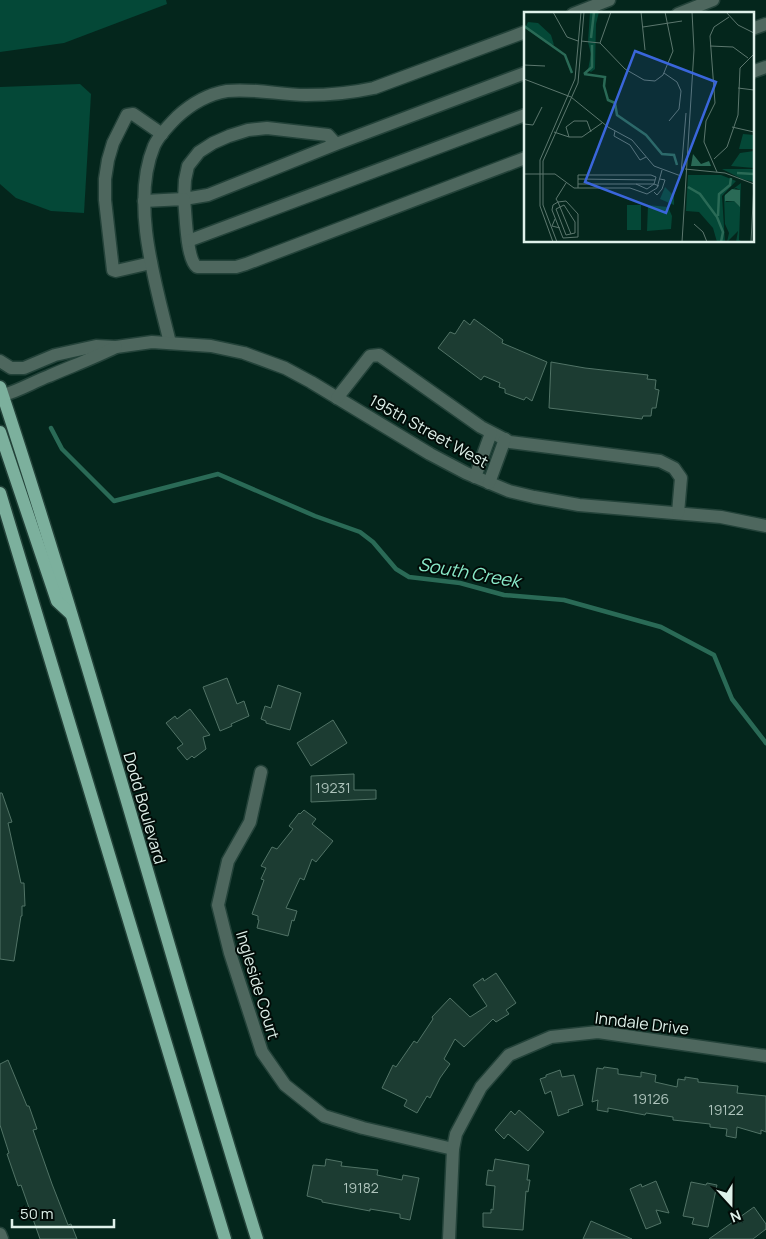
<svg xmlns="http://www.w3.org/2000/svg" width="766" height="1239" viewBox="0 0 766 1239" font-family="Manrope,sans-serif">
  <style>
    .green { fill: #044837 }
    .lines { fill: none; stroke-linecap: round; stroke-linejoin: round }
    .stream { stroke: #2a6a56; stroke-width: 4.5 }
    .building { fill: #1c3c32; stroke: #517366 }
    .minor-casing { stroke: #234239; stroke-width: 15 }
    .major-casing { stroke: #234239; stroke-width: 15 }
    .minor { stroke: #4e675e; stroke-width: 12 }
    .major { stroke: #7cb09d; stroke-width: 12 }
    .labels { text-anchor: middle; stroke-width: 4; stroke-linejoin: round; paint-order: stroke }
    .number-label { font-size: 14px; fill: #aec4bc }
    .street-label { font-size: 16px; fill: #dff1ea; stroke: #020c08 }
    .water-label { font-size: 18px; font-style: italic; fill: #8aeac9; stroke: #020c08 }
    .inset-river { fill: none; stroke: #2a6a56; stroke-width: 2.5 }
    .inset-road { fill: none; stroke: #5c776e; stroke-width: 1 }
    .view { fill: #3a66db; fill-opacity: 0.15; stroke: #3a66db; stroke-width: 2.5 }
    .inset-edge { fill: none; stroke: #dff1ea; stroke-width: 2.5 }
  </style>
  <rect width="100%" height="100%" fill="#04261c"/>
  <g class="green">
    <path d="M0,0H166L167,4L64,43L0,52Z"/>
    <path d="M80,84L91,94L84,213L51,211L16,198L0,184V87Z"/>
  </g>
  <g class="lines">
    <path class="stream" d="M51,428L62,449L114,501L218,474L315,516L360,532L373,542L396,569L409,577L460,583L504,595L564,600L661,627L714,655L732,699L766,743"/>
  </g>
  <g class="building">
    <path d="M474,319L503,340L502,343L547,362L532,401L526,397L524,400L505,393V389L499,387L500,383L484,376L481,380L438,348L450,332L455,334L464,320L470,325Z"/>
    <path d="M551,362L585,368L648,375L647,379L656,380L655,389L659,390L656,408H652L651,416H643L642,419L549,408Z"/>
    <path d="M227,678L237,704L244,701L249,716L231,724L232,726L220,731L203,687Z"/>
    <path d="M278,685L301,693L290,730L266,723V721L261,719L265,706L271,708Z"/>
    <path d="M190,709L210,735L203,737L206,749L194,758L192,756L187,760L177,748L183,744L166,723L175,716L177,719Z"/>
    <path d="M333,720L347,743L311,766L297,743Z"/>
    <path d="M354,774V790H376V799L311,802V776Z"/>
    <path d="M0,793H2L12,822L8,823L21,883H24L25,906H22V916H21L14,961L0,959Z"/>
    <path d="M304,810L316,819L312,824L333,841L316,862L312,859L304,880L300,878L286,908L297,911L294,921L292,920L288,936L257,928L259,920H258V916L252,914L264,880L261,879L266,868L261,866L272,847L277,849L293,829L289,826L299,813L300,814Z"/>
    <path d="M496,973L516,1003L506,1010L509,1014L496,1022L493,1019L464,1047L455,1039L444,1059L450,1064L440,1078L430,1098L427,1096L417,1113L404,1106L407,1100L382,1088L393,1065L396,1067L414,1041L417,1043L433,1019L432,1017L450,998L470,1017L487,1006L473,985L483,978L484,981Z"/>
    <path d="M8,1060L27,1106H29L37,1129L33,1130L52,1184L68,1225L71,1224L77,1239H40L21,1185L18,1186L7,1154L9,1153L0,1125V1064Z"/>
    <path d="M604,1067L618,1069V1074L641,1077V1072L656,1075L655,1082L677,1087L678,1079L685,1080V1077L698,1079V1082L738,1086L737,1093L766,1096V1132L761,1130V1134L737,1127L736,1138L726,1136L727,1129L710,1127V1124L673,1120V1117L646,1113L645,1115L608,1108V1112L597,1110L598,1100L592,1102L597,1068L603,1069Z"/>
    <path d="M560,1070L562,1077L574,1075L583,1105L568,1110L569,1112L558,1116L551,1091L545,1094L540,1079L546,1077V1075Z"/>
    <path d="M519,1110L544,1132L528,1151L508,1134L504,1139L495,1130L511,1111L515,1115Z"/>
    <path d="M326,1159L342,1162L341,1166L378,1170L377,1175L402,1180L403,1175L419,1178L410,1220L400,1218V1214L370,1209V1211L333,1204L322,1202V1200L307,1196L313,1165L325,1166Z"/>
    <path d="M495,1159L529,1165L527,1180H530L528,1192L526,1191L523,1230L483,1227V1213H491V1209L493,1210L495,1186L486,1185L488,1170L493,1171Z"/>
    <path d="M656,1181L669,1213L656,1210L661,1223L646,1229L630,1189L641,1184L642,1187Z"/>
    <path d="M691,1182L706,1185L707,1183L717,1185L708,1227L692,1224L694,1218L683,1216Z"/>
    <path d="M754,1207L766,1224V1229L753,1239H709Z"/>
    <path d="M591,1221L632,1239H583Z"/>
  </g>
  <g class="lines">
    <defs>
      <g id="minor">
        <path d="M573,14L609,0"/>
        <path d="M678,14L713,0"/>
        <path d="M752,29L766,24"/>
        <path d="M752,72L766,67"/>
        <path d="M336,144L208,195L184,199L185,180L188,166L199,152L213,143L229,136L248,130L267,128L328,135L336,144L525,73"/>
        <path d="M144,201L184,199C186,214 186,259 197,267H236L246,264L525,158"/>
        <path d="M188,241L525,115"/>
        <path d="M151,263L116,271L113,270L105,200V179L108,160L113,143L127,115L133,114L162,134"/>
        <path d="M170,343C156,285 130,203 154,146C159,135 169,125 177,117C191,104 209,94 227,91C254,88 280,95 306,95C329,95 351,93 374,88L525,32"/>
        <path d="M0,361L11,368H24L55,355L96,346L116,347L152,342L211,346L244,353L285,368L311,382L430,454L466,473L509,491L534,497L579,505L721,517L766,526"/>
        <path d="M3,395C19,391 33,382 49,376C72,366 94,358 116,347"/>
        <path d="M337,398L370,356L379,355L481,427L510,442L660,461L674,468L681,478L678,513"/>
        <path d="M475,477L491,433"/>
        <path d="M489,483L505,439"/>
        <path d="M261,772L250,822L228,861L218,905L230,953L262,1052L285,1085L324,1116L363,1128L453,1149"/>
        <path d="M0,1234L2,1239"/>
        <path d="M449,1239L453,1149L456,1134L481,1087L509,1055L551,1037L598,1032L766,1056"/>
      </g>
      <g id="major">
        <path d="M0,387C93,669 169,956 257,1239"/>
        <path d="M0,432L57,601L71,614"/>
        <path d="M0,493L225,1239"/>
      </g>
    </defs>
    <use href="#minor" class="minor-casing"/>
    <use href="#major" class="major-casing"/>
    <use href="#minor" class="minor"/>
    <use href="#major" class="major"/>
  </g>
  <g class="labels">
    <g class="number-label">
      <text x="333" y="793">19231</text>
      <text x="651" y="1104">19126</text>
      <text x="726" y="1115">19122</text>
      <text x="361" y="1193">19182</text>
    </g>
    <g class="street-label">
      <text transform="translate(429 431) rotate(29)" y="6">195th Street West</text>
      <text transform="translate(145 808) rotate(74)" y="6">Dodd Boulevard</text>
      <text transform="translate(258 985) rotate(73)" y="6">Ingleside Court</text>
      <text transform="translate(642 1023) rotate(7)" y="6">Inndale Drive</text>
    </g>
    <g class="water-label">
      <text transform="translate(469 573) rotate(10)" y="6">South Creek</text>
    </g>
  </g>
  <g transform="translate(524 12)">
    <rect width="230" height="230" fill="#04261c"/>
    <path d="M66,0H75L72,12L71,57L67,60L64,58L67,42L64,30ZM4,10L14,11L27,23L30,33L22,31L1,16ZM219,122L230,123V137H215ZM230,139V156L207,154L216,141ZM198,157H230V170L218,167ZM164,163H197L212,169L198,184L201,230H193L189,216L175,200L162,199ZM217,171L215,228L219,230H212L214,219L203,230L205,221L201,212L200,184ZM212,176L216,178L215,194L210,189L202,190L204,180ZM141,175L150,184V193L136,187ZM103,193H117V218H103ZM124,193L144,195L148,204L147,217L123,219Z" fill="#044837" fill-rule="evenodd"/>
    <path d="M169,142L177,152L185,149L187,154H167ZM208,177L216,178V195L210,189H201V183Z" fill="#2a6a56"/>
    <path class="inset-river" d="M0,14L41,43L48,61M67,26L70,0M60,62L81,65L80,74L84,88L91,91L93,103L122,123L138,142L150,143L153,153M60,62L68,55V33M213,161L230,162M164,175L176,182L193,205L199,220L197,230M194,204L195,182L206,173L207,166"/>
    <path class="inset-road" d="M29,0L43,25L54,29M117,0L121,38M202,0L214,13L230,21M119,15L158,9M57,29L76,31L101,57L120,68L131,69L139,63L149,39L141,0M76,31L87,0M186,34L209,35L224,46M0,53L21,54M140,61L153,70L157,79L155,97L145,109M0,67L47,85L84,115L108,128L130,154L157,164M214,76L230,78M0,112L9,113L18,95M208,115L230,120M91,119L90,124L106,133L116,148L122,145M30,120L45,125H58L78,111M45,125L42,115L50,109H63L67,120M190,147L203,135L214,103L216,56L230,42M161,157L201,161L230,172M193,160L180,130L182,109L191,91L186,24L190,15L205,5M0,162H31L50,176H106L123,182L133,176L138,158M157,162L162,101M54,167L131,168M54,172H112L123,177L130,172M112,172H130M54,176V163H127L132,165L130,172L135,174M130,180L133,183L138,177L141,168L136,167M36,195L32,197L42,223L51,221V210L40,193L36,195L34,190L29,193L28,198L39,226L54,225V202L42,189L34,190L32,187L42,171M36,195L47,222M31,207L28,214L36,216M170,212L179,220L183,230M29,230L16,194V148L51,67L57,0M33,230L19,193V149L54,71L60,0M158,230L170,38L168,0M227,230L230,172"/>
    <path class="view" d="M111,39L192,70L142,201L61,170Z"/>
    <rect width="230" height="230" class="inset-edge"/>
  </g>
  <g transform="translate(731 1204) rotate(159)" stroke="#020c08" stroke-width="4" paint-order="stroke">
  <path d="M0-4L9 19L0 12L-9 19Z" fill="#dff1ea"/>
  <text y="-8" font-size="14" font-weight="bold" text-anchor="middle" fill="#dff1ea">N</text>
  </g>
  <path d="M12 1219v8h102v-8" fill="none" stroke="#dff1ea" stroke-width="2.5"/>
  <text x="20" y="1219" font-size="15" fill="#dff1ea" stroke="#020c08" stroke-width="4" paint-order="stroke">50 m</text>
</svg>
